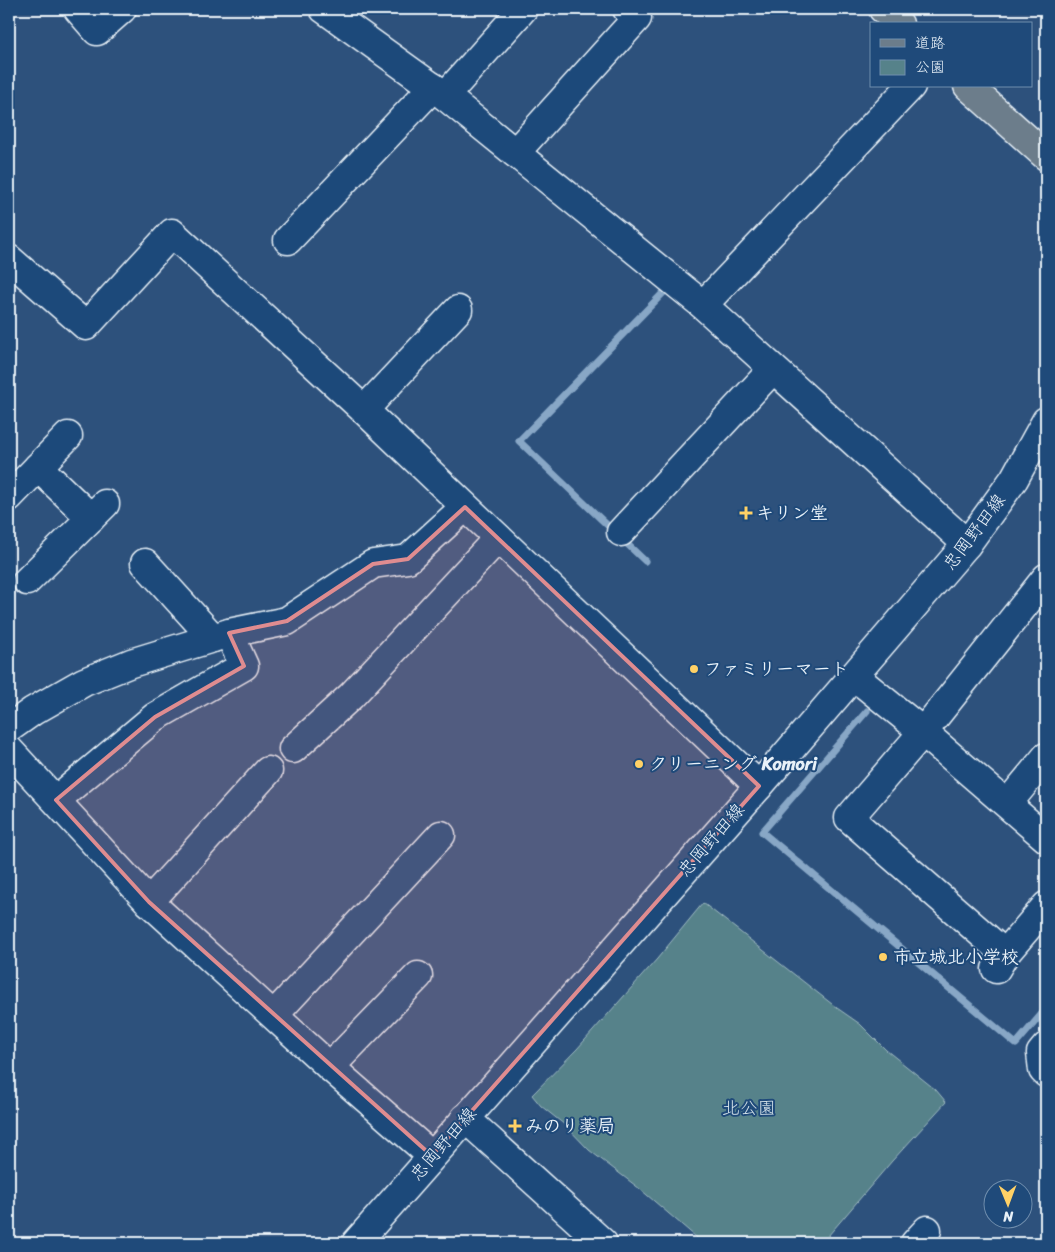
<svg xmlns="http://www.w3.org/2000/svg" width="1055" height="1252" viewBox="0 0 1055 1252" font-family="Sriracha,'Klee One',sans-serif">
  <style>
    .green { fill: #56828a; stroke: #9fbac1 }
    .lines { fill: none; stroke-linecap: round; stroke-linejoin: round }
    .stream { stroke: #88a7c6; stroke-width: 7 }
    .minor-casing { stroke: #e8f1f8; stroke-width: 31 }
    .major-casing { stroke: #e8f1f8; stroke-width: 31 }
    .minor { stroke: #1f4a7a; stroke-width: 28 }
    .major { stroke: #6c7d8b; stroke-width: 28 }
    .marked { fill: #df8c90; fill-opacity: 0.2; stroke: #df8c90; stroke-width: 4; stroke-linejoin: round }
    .poi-dot { fill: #ffd166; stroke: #1f4a7a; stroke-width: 2 }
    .labels { text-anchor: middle; stroke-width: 4; stroke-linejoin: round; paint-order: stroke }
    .poi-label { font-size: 18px; font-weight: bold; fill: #e8f1f8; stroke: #1f4a7a; text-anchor: start }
    .street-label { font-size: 18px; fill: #e8f1f8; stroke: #1f4a7a }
    .park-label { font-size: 18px; fill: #d2e0e8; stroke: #1f4a7a }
  </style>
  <rect width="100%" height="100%" fill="#2d517c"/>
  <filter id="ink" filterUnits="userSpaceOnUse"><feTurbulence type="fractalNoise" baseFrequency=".02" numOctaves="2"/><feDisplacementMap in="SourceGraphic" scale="10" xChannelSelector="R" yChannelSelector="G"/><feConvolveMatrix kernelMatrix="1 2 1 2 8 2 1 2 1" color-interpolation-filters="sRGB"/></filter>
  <g filter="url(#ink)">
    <path class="green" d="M703,903L837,1008L860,1024L886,1050L936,1090L946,1102L892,1161L822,1243H703L640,1189L589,1150L565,1125L541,1106L532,1095L577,1049L657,959Z"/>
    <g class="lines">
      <g class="stream">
        <path d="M645,561L519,441L665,291"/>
        <path d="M867,711L762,832L1016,1044L1046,1009"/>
      </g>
      <defs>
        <g id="minor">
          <path d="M78,9L97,31L122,9"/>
          <path d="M324,9L445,96L703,305L967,544"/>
          <path d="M445,96L523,9"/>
          <path d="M515,153L637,18L627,9"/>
          <path d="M288,240L433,87"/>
          <path d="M9,259L86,326L172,233L364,410L759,786"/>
          <path d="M703,305L911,86"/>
          <path d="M364,410L458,310"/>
          <path d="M38,467L91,518"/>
          <path d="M9,497L68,436"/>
          <path d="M621,532L773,369"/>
          <path d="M145,563L213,638"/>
          <path d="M27,581L105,504"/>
          <path d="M854,676L923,732L1046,838"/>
          <path d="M9,728L33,711L84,682L131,663L229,633L287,621L373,564L408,559L465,507"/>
          <path d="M293,749L351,696L498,538"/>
          <path d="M9,750L149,902L330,1067L432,1156"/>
          <path d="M56,800L155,717L244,666L229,633"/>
          <path d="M1008,803L1046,757"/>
          <path d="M149,902L268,771"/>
          <path d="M1005,954L849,818L923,732L1046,578"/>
          <path d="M996,969L1005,954L1046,906"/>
          <path d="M274,1015L441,835"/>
          <path d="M1046,1047L1041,1053L1043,1070L1046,1073"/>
          <path d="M330,1067L418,976"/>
          <path d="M465,1118L603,1243"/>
          <path d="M356,1243L759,786L967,544L1014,479L1046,421"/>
          <path d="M915,1243L927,1230"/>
        </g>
        <g id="major">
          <path d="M883,9L899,24"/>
          <path d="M968,86L1046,156"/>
        </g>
      </defs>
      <use href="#minor" class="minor-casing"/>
      <use href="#major" class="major-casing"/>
      <use href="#minor" class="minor"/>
      <use href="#major" class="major"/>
    </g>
  </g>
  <path class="marked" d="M465,507L759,786L432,1156L149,902L56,800L155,717L244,666L229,633L287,621L373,564L408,559Z"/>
  <g class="poi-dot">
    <path d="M743.5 505.5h5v5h5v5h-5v5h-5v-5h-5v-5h5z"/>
    <circle cx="694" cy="669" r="5"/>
    <circle cx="639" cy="764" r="5"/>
    <circle cx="883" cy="957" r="5"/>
    <path d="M512.5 1118.5h5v5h5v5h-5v5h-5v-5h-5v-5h5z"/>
  </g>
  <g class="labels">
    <g class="poi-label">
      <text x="756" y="519">キリン堂</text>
      <text x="704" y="675">ファミリーマート</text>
      <text x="649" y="770">クリーニング Komori</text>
      <text x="893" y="963">市立城北小学校</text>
      <text x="525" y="1132">みのり薬局</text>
    </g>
    <g class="street-label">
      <text transform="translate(974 532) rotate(-53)" y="6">忠岡野田線</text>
      <text transform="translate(711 840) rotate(-49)" y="6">忠岡野田線</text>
      <text transform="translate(443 1144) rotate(-49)" y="6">忠岡野田線</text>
    </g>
    <g class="park-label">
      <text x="749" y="1114">北公園</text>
    </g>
  </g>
  <rect width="1055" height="1252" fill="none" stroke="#1f4a7a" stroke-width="30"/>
  <rect x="15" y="15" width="1025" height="1222" fill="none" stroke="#e8f1f8" stroke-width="2" filter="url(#ink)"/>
  <rect x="870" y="22" width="162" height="65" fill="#1f4a7a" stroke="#6f8dac"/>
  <rect x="880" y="39" width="25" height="8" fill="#6c7d8b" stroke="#6f8dac"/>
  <text x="915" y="48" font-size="15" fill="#e8f1f8">道路</text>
  <rect x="880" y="60" width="25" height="15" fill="#56828a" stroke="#6f8dac"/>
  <text x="915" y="72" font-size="15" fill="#e8f1f8">公園</text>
  <g transform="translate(1008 1204) rotate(179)"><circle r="24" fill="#1f4a7a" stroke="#6f8dac"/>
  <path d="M0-4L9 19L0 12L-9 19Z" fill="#ffd166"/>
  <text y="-8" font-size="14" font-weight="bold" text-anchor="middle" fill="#e8f1f8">N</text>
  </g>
</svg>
